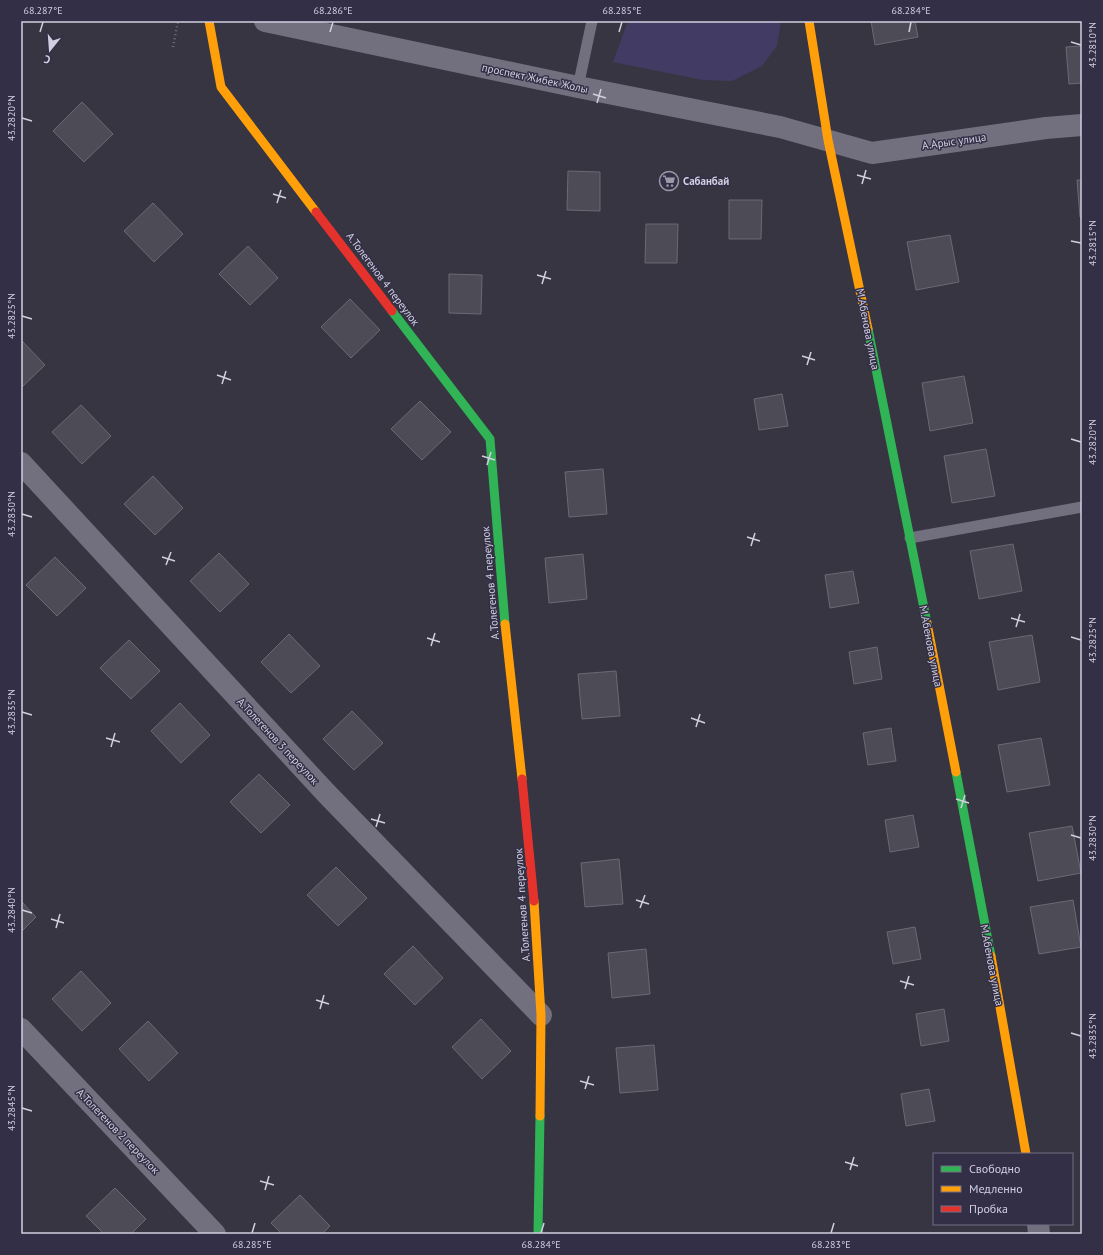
<svg xmlns="http://www.w3.org/2000/svg" width="1103" height="1255" viewBox="0 0 1103 1255" font-family="'PT Sans',sans-serif">
  <style>
    .green { fill: #423b64 }
    .building { fill: #4d4c56; stroke: #6a6974 }
    .lines { fill: none; stroke-linecap: round; stroke-linejoin: round }
    .path { stroke: #72707e; stroke-width: 2.5; stroke-dasharray: 1 3; stroke-linecap: butt }
    .lane { stroke: #726f7f; stroke-width: 11 }
    .street { stroke: #726f7f; stroke-width: 22 }
    .fast { stroke: #30b455; stroke-width: 9 }
    .slow { stroke: #ff9f0a; stroke-width: 9 }
    .jam { stroke: #e5322d; stroke-width: 9 }
    .ticks { fill: none; stroke: #d1cfdf; stroke-width: 1.5 }
    .labels { text-anchor: middle; stroke-width: 3; stroke-linejoin: round; paint-order: stroke }
    .street-label { font-size: 11px; fill: #d1cfdf; stroke: #332f47 }
    .poi-label { font-size: 11px; font-weight: bold; fill: #d1cfdf; stroke: #332f47; text-anchor: start }
    .neatline { fill: none; stroke: #d1cfdf; stroke-width: 1.5 }
    .ticks-label { font-size: 10px; text-anchor: middle; fill: #d1cfdf }
  </style>
  <rect width="100%" height="100%" fill="#363541"/>
  <path class="green" d="M628,21H781L777,46L762,66L732,81L703,80L613,62Z"/>
  <g class="building">
    <path d="M871,21H915L918,37L875,45Z"/>
    <path d="M1082,46V83L1069,84L1066,47Z"/>
    <path d="M82,102L113,134L84,162L53,131Z"/>
    <path d="M568,171L600,172V211L567,210Z"/>
    <path d="M1077,180H1082V217H1080Z"/>
    <path d="M729,200H762L761,239H729Z"/>
    <path d="M153,203L183,234L154,262L124,231Z"/>
    <path d="M646,224H678L677,263H645Z"/>
    <path d="M950,235L959,282L916,290L907,242Z"/>
    <path d="M248,246L278,278L250,305L219,274Z"/>
    <path d="M449,274L482,275L481,314L449,313Z"/>
    <path d="M350,299L380,330L351,358L321,327Z"/>
    <path d="M21,340L45,365L21,388Z"/>
    <path d="M964,376L973,423L930,431L922,383Z"/>
    <path d="M782,394L788,426L759,430L754,399Z"/>
    <path d="M420,401L451,432L422,460L391,429Z"/>
    <path d="M81,405L111,436L82,464L52,432Z"/>
    <path d="M986,449L995,496L952,503L944,456Z"/>
    <path d="M603,469L607,514L569,517L565,472Z"/>
    <path d="M153,476L183,508L155,535L124,504Z"/>
    <path d="M1013,544L1022,591L979,599L970,551Z"/>
    <path d="M219,553L249,584L220,612L190,581Z"/>
    <path d="M583,554L587,599L549,603L545,558Z"/>
    <path d="M55,557L86,588L57,616L26,585Z"/>
    <path d="M853,571L859,603L830,608L825,575Z"/>
    <path d="M289,634L320,666L291,693L261,662Z"/>
    <path d="M1032,635L1040,682L998,690L989,642Z"/>
    <path d="M129,640L160,671L131,699L100,668Z"/>
    <path d="M877,647L882,679L854,684L849,652Z"/>
    <path d="M616,671L620,716L582,719L578,674Z"/>
    <path d="M180,703L210,735L181,763L151,731Z"/>
    <path d="M352,711L383,743L354,770L323,739Z"/>
    <path d="M891,728L896,761L868,765L863,733Z"/>
    <path d="M1041,738L1050,785L1007,792L998,745Z"/>
    <path d="M259,774L290,805L261,833L230,802Z"/>
    <path d="M913,815L919,847L890,852L885,820Z"/>
    <path d="M1072,826L1081,873L1038,881L1029,833Z"/>
    <path d="M619,859L623,904L585,907L581,863Z"/>
    <path d="M336,867L367,898L338,926L307,895Z"/>
    <path d="M1073,900L1081,947L1039,954L1030,907Z"/>
    <path d="M21,901L36,917L21,932Z"/>
    <path d="M915,927L921,959L893,964L887,932Z"/>
    <path d="M413,946L443,978L415,1005L384,974Z"/>
    <path d="M646,949L650,994L612,998L608,953Z"/>
    <path d="M81,971L111,1003L82,1031L52,999Z"/>
    <path d="M944,1009L949,1041L921,1046L916,1014Z"/>
    <path d="M481,1019L511,1051L482,1079L452,1047Z"/>
    <path d="M148,1021L178,1053L149,1081L119,1049Z"/>
    <path d="M654,1045L658,1090L620,1093L616,1048Z"/>
    <path d="M929,1089L935,1121L906,1126L901,1094Z"/>
    <path d="M115,1188L146,1219L131,1234H104L86,1216Z"/>
    <path d="M300,1195L330,1226L322,1234H282L271,1223Z"/>
  </g>
  <g class="lines">
    <path class="path" d="M173,47L178,21"/>
    <g class="lane">
      <path d="M578,87L592,21"/>
      <path d="M910,538L1082,507"/>
    </g>
    <g class="street">
      <path d="M265,21L578,87L780,127L872,153L1046,128L1082,125"/>
      <path d="M21,463L326,793L541,1015"/>
      <path d="M21,1029L215,1234"/>
      <path d="M1038,1224L1039,1234"/>
    </g>
    <g class="fast">
      <path d="M392,311L490,439L505,624"/>
      <path d="M868,329L927,623"/>
      <path d="M956,772L991,956"/>
      <path d="M538,1234L540,1116"/>
    </g>
    <g class="slow">
      <path d="M209,21L221,87L316,212"/>
      <path d="M809,21L828,140L868,329"/>
      <path d="M927,623L956,772"/>
      <path d="M505,624L522,779"/>
      <path d="M534,901L541,1015L540,1116"/>
      <path d="M991,956L1026,1154"/>
    </g>
    <g class="jam">
      <path d="M316,212L392,311"/>
      <path d="M522,779L534,901"/>
    </g>
  </g>
  <path class="ticks" d="M40,32L43,22M330,32L333,22M619,32L622,22M909,32L911,22M1071,42L1081,45M593,94L606,98M597,103L601,89M22,118L32,121M857,175L871,179M862,184L866,170M273,194L286,198M277,203L281,190M1071,241L1081,243M537,275L551,279M542,284L546,271M22,316L32,319M802,356L815,360M807,365L811,352M217,375L231,380M222,384L226,371M1071,439L1081,442M482,456L495,460M487,465L491,452M22,514L32,517M747,537L760,541M751,546L755,533M162,557L175,561M166,565L171,552M1011,618L1025,622M1016,627L1020,614M1071,637L1081,640M427,638L440,642M431,646L435,633M22,712L32,715M691,718L705,723M696,727L700,714M106,738L120,742M111,747L115,733M956,799L969,803M961,808L965,795M371,819L385,823M376,827L380,814M1071,835L1081,838M636,900L649,904M640,908L645,895M22,910L32,913M51,919L64,923M56,928L60,914M900,981L914,985M905,989L909,976M316,1000L329,1004M320,1009L324,995M1071,1033L1081,1036M580,1081L594,1085M585,1089L589,1076M22,1108L32,1111M845,1162L858,1166M850,1170L854,1157M260,1181L274,1185M265,1190L269,1176M252,1233L255,1223M541,1233L544,1223M831,1233L834,1223"/>
  <defs>
    <symbol id="supermarket-ring" viewBox="-11 -11 22 22"><circle r="9.5" fill="#332f47" stroke="#9b99a8" stroke-width="1.5"/><path d="M-6-5.5h2.5l.6 2H6L4.5 2H-2.5L-4.4-4H-6ZM-1.5 3.2a1.3 1.3 0 1 0 .1 0ZM3 3.2a1.3 1.3 0 1 0 .1 0Z" fill="#9b99a8"/></symbol>
  </defs>
  <g fill-rule="evenodd">
    <use href="#supermarket-ring" x="658" y="170" width="22" height="22"/>
  </g>
  <g class="labels">
    <g class="street-label">
      <text transform="translate(535 78) rotate(12)" y="4">проспект Жибек Жолы</text>
      <text transform="translate(954 141) rotate(-8)" y="4">А.Арыс улица</text>
      <text transform="translate(383 279) rotate(53)" y="4">А.Толегенов 4 переулок</text>
      <text transform="translate(868 329) rotate(79)" y="4">М.Абенова улица</text>
      <text transform="translate(490 583) rotate(-95)" y="4">А.Толегенов 4 переулок</text>
      <text transform="translate(931 646) rotate(79)" y="4">М.Абенова улица</text>
      <text transform="translate(278 741) rotate(47)" y="4">А.Толегенов 3 переулок</text>
      <text transform="translate(522 905) rotate(-94)" y="4">А.Толегенов 4 переулок</text>
      <text transform="translate(992 965) rotate(79)" y="4">М.Абенова улица</text>
      <text transform="translate(118 1131) rotate(46)" y="4">А.Толегенов 2 переулок</text>
    </g>
    <g class="poi-label">
      <text x="683" y="185">Сабанбай</text>
    </g>
  </g>
  <rect width="1103" height="1255" fill="none" stroke="#332f47" stroke-width="44"/>
  <rect x="933" y="1153" width="140" height="72" fill="#332f47" stroke="#726f84"/>
  <rect x="941" y="1166" width="20" height="6" fill="#30b455" stroke="#726f84"/>
  <text x="969" y="1173" font-size="12" fill="#d1cfdf">Свободно</text>
  <rect x="941" y="1186" width="20" height="6" fill="#ff9f0a" stroke="#726f84"/>
  <text x="969" y="1193" font-size="12" fill="#d1cfdf">Медленно</text>
  <rect x="941" y="1206" width="20" height="6" fill="#e5322d" stroke="#726f84"/>
  <text x="969" y="1213" font-size="12" fill="#d1cfdf">Пробка</text>
  <g transform="translate(50 50) rotate(197)" stroke="#332f47" stroke-width="3" paint-order="stroke">
  <path d="M0-3L7 15L0 10L-7 15Z" fill="#d1cfdf"/>
  <text y="-6" font-size="11" font-weight="bold" text-anchor="middle" fill="#d1cfdf">С</text>
  </g>
  <rect x="22" y="22" width="1059" height="1211" class="neatline"/>
  <g class="ticks-label">
    <text x="43" y="14">68.287°E</text>
    <text x="333" y="14">68.286°E</text>
    <text x="622" y="14">68.285°E</text>
    <text x="911" y="14">68.284°E</text>
    <text transform="translate(1092 45) rotate(-90)" y="4">43.2810°N</text>
    <text transform="translate(11 118) rotate(-90)" y="4">43.2820°N</text>
    <text transform="translate(1092 243) rotate(-90)" y="4">43.2815°N</text>
    <text transform="translate(11 316) rotate(-90)" y="4">43.2825°N</text>
    <text transform="translate(1092 442) rotate(-90)" y="4">43.2820°N</text>
    <text transform="translate(11 514) rotate(-90)" y="4">43.2830°N</text>
    <text transform="translate(1092 640) rotate(-90)" y="4">43.2825°N</text>
    <text transform="translate(11 712) rotate(-90)" y="4">43.2835°N</text>
    <text transform="translate(1092 838) rotate(-90)" y="4">43.2830°N</text>
    <text transform="translate(11 910) rotate(-90)" y="4">43.2840°N</text>
    <text transform="translate(1092 1036) rotate(-90)" y="4">43.2835°N</text>
    <text transform="translate(11 1108) rotate(-90)" y="4">43.2845°N</text>
    <text x="252" y="1248">68.285°E</text>
    <text x="541" y="1248">68.284°E</text>
    <text x="831" y="1248">68.283°E</text>
  </g>
</svg>
